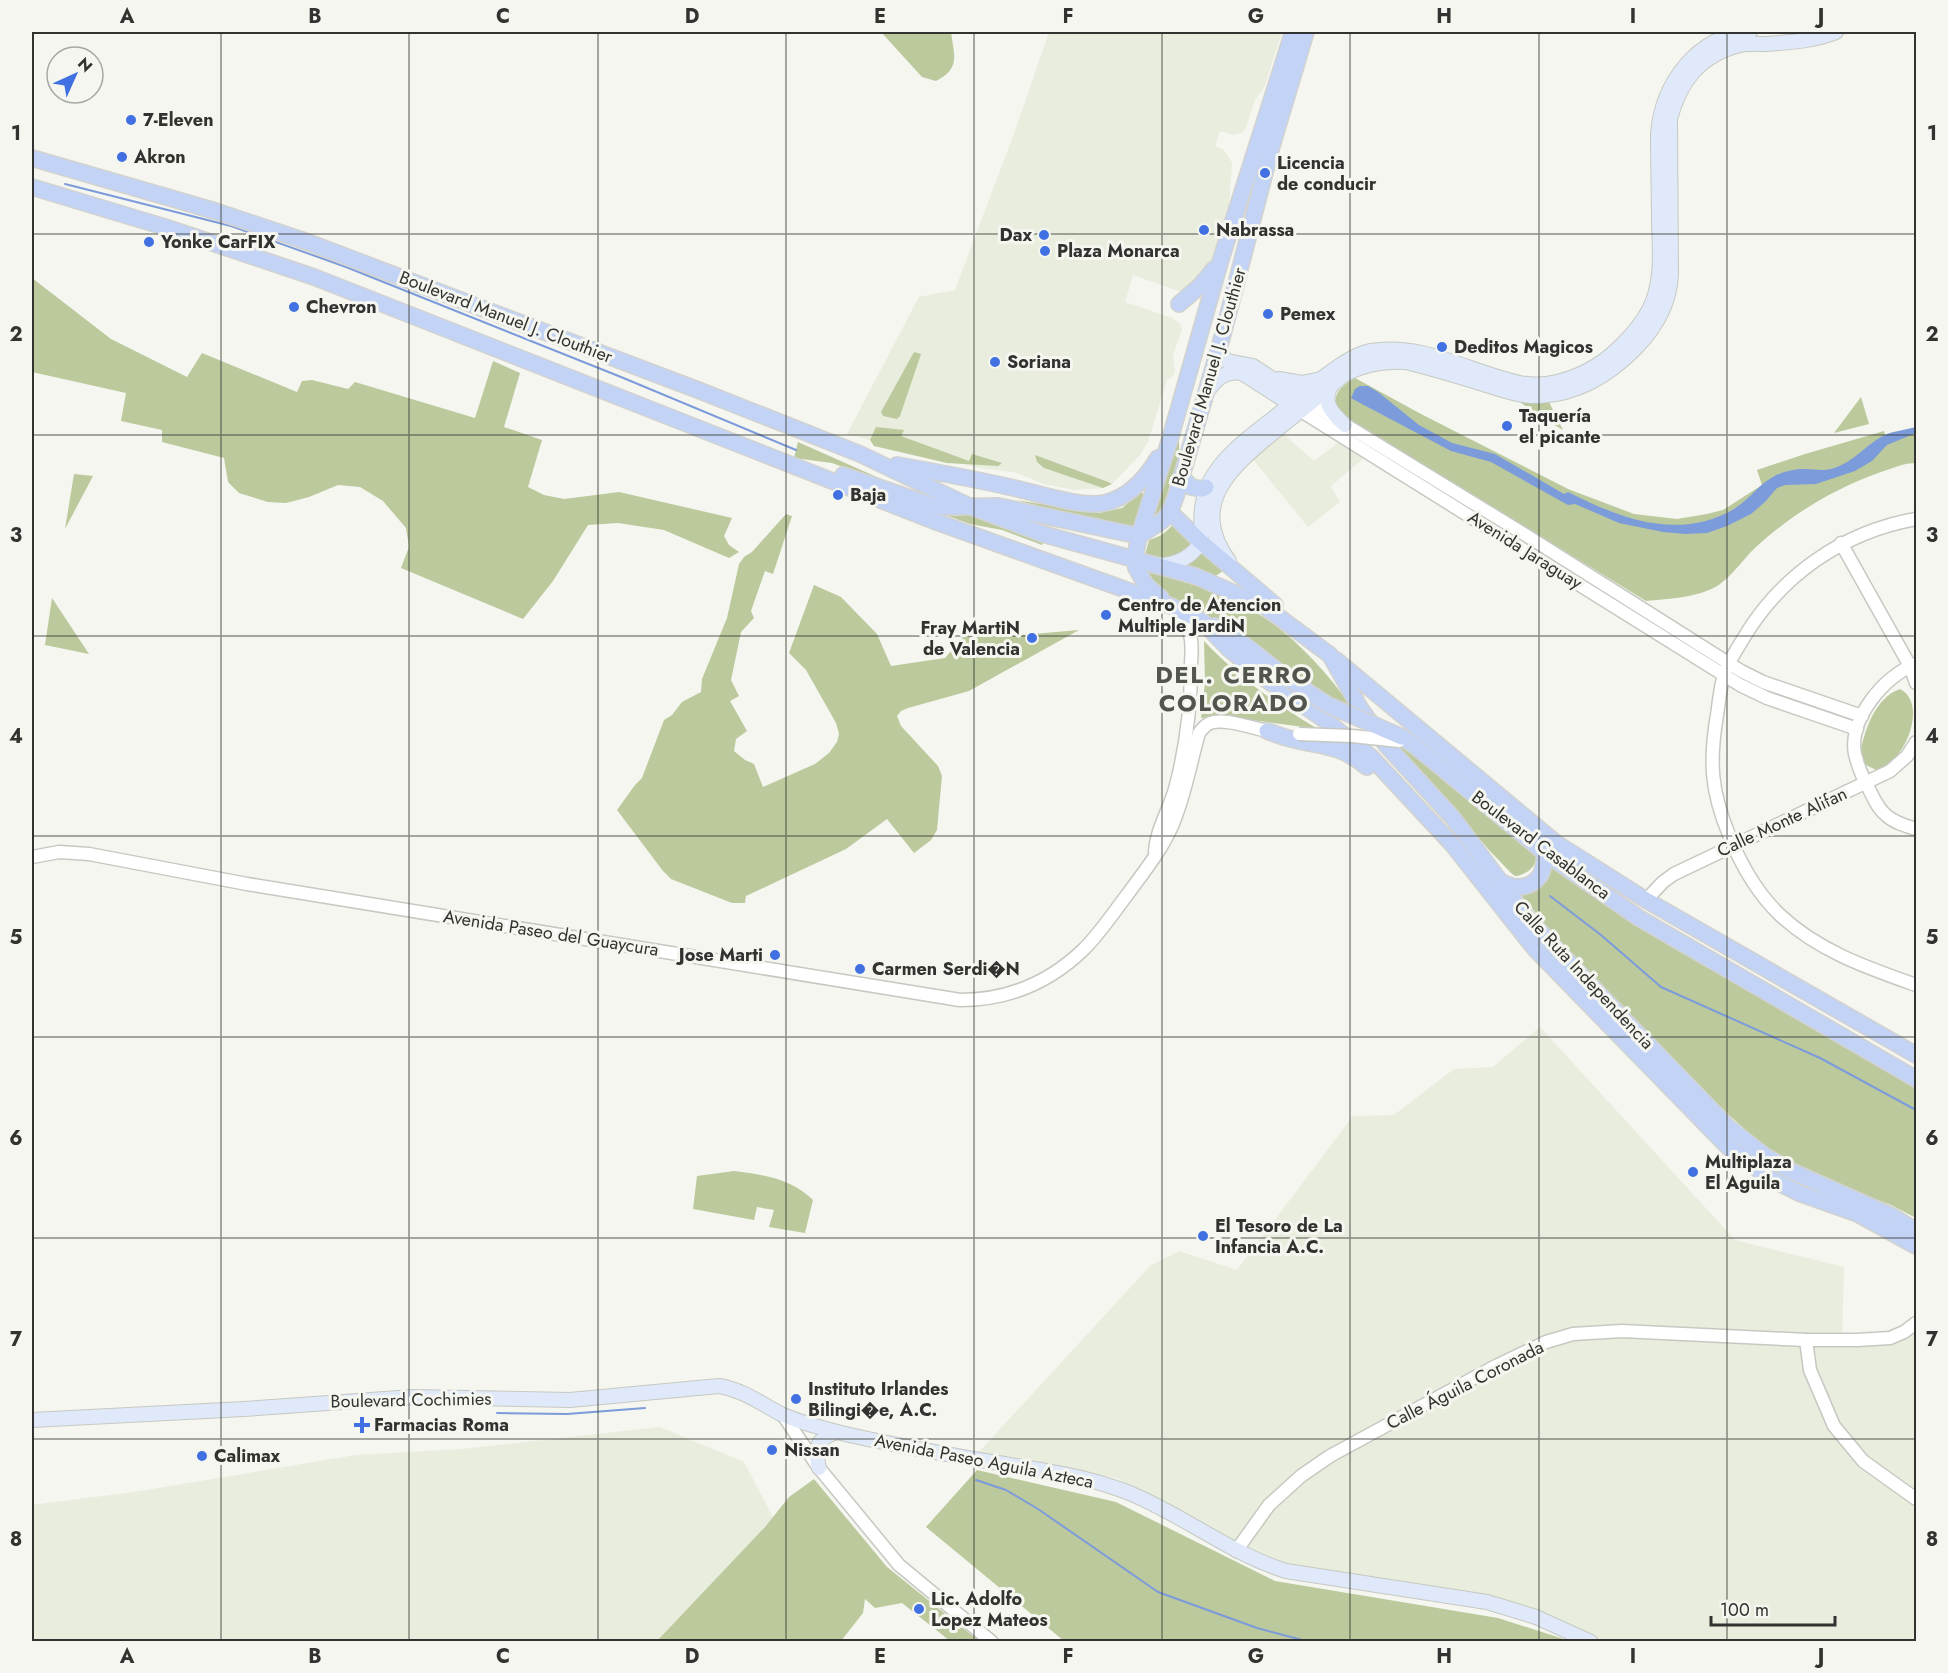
<svg xmlns="http://www.w3.org/2000/svg" width="1948" height="1673" viewBox="0 0 1948 1673" font-family="Jost,sans-serif">
  <style>
    .built { fill: #e8edde }
    .green { fill: #bcc99c }
    .water { fill: #7c9bda }
    .lines { fill: none; stroke-linecap: round; stroke-linejoin: round }
    .stream { stroke: #7c9bda; stroke-width: 2 }
    .tertiary-casing { stroke: #c6c9c1; stroke-width: 15 }
    .secondary-casing { stroke: #c6c9c1; stroke-width: 16 }
    .primary-casing { stroke: #d2d2d1; stroke-width: 18 }
    .tertiary { stroke: #fff; stroke-width: 12 }
    .secondary { stroke: #e0e9fa; stroke-width: 14 }
    .primary { stroke: #c2d3f5; stroke-width: 15 }
    .tertiary-bridge-casing { stroke: #c6c9c1; stroke-width: 15; stroke-linecap: butt }
    .primary-bridge-casing { stroke: #d2d2d1; stroke-width: 18; stroke-linecap: butt }
    .tertiary-bridge { stroke: #fff; stroke-width: 12 }
    .primary-bridge { stroke: #c2d3f5; stroke-width: 15 }
    .grid { fill: none; stroke: #323330; stroke-width: 1.5; stroke-opacity: 0.55 }
    .poi-dot { fill: #4070e1; stroke: #f4f6ef; stroke-width: 2 }
    .labels { text-anchor: middle; stroke-width: 6; stroke-linejoin: round; paint-order: stroke }
    .poi-label { font-size: 18px; font-weight: bold; fill: #323330; stroke: #f4f6ef; text-anchor: start }
    .street-label { font-size: 18px; fill: #323330; stroke: #f4f6ef }
    .district-label { font-size: 24px; font-weight: bold; letter-spacing: 1.5px; fill: #52544e; stroke: #f4f6ef }
    .neatline { fill: none; stroke: #323330; stroke-width: 2 }
    .grid-label { font-size: 20px; text-anchor: middle; font-weight: bold; fill: #323330 }
  </style>
  <rect width="100%" height="100%" fill="#f4f6ef"/>
  <g class="built">
    <path d="M1049,32H1282L1264,88L1255,100L1246,128L1241,133L1234,135L1220,131L1215,146L1224,150L1232,163L1229,205L1211,262L1199,271L1195,288L1184,293L1133,275L1125,302L1172,318L1180,324L1182,330L1173,355L1175,371L1174,375L1167,380L1148,442L1140,455L1112,484L1103,488L1074,490L1044,484L1014,472L979,468L847,434L919,297L955,290L1015,131Z"/>
    <path d="M1281,432L1314,461L1340,441L1364,458L1331,486L1340,502L1308,527L1252,458Z"/>
    <path d="M1540,1027L1735,1240L1844,1267L1842,1340L1890,1338L1916,1323V1641H1594L1487,1594H1439L1267,1567L1232,1551L1117,1478L978,1453L1150,1266L1179,1251L1237,1270L1353,1116L1394,1115L1454,1069L1493,1067Z"/>
    <path d="M660,1427L744,1462L773,1517L730,1570L660,1641L32,1642V1505L134,1492L356,1455L462,1449Z"/>
  </g>
  <g class="green">
    <path d="M881,32H951C954,56 961,68 936,81L922,77Z"/>
    <path d="M32,278L111,339L187,377L202,353L297,392L302,381L312,380L348,389L355,382L475,418L493,361L520,373L504,427L542,440L528,487L544,495L564,499L619,492L732,518L724,536L729,545L739,552L729,558L664,530L618,523L588,525L553,581L523,619L401,568L409,547L406,528L383,501L360,487L338,485L309,497L286,503L268,502L239,493L228,482L224,458L162,442V430L121,421L126,393L32,372Z"/>
    <path d="M914,352L921,354L900,416L897,419L883,416L881,412Z"/>
    <path d="M1355,378L1421,414L1568,489L1634,514L1677,519L1707,514L1723,510L1762,485L1757,470L1805,454L1884,431L1885,435L1916,428V463C1904,463 1893,468 1881,472C1835,488 1792,514 1756,547C1741,561 1728,583 1709,590C1690,598 1667,599 1646,601L1346,417C1327,399 1337,389 1355,378Z"/>
    <path d="M1861,397L1869,424L1834,433Z"/>
    <path d="M1515,398L1549,402L1563,430L1537,415Z"/>
    <path d="M876,427L904,430L901,436L969,461L972,454L1002,463L998,466L947,463L874,446L870,440Z"/>
    <path d="M1179,435V457L1162,510L1158,516L1155,514Z"/>
    <path d="M798,442L915,494L832,463L794,458Z"/>
    <path d="M1035,455L1108,482L1112,484L1103,488L1044,468L1037,462Z"/>
    <path d="M74,474L93,476L65,529Z"/>
    <path d="M1141,492L1147,497L1136,525L1133,527H1118L1016,500L1099,513L1122,508Z"/>
    <path d="M940,513L956,516L972,514L1044,540L1042,545L1002,530L970,524Z"/>
    <path d="M786,514L792,516L773,574L765,571L751,611L754,618L741,632L731,680L739,696L730,701L747,731L736,739L734,751L745,760L754,764L763,787L815,764L829,753L837,742L839,734L836,723L806,670L789,653L814,585L841,597L877,634L891,666L945,658L964,636L997,637L1079,630L969,691L908,708L901,711L897,716L901,726L938,766L942,776L937,830L931,840L914,853L887,819L846,849L746,896L745,903H732L671,879L663,871L617,810L635,785L642,778L664,720L672,715L682,702L701,692L702,679L727,618L739,564L744,557L752,552Z"/>
    <path d="M1174,523L1193,541C1181,561 1165,558 1145,555L1149,540C1160,537 1167,532 1174,523Z"/>
    <path d="M1205,551L1226,569L1214,577L1185,568Z"/>
    <path d="M1143,571C1174,579 1206,587 1235,601C1284,624 1320,664 1352,707L1318,692L1231,631L1163,593Z"/>
    <path d="M52,598L89,654L45,645Z"/>
    <path d="M1204,641C1239,678 1275,703 1318,729L1222,716L1201,718L1205,682Z"/>
    <path d="M1900,689C1929,704 1904,762 1878,771L1866,765L1860,753C1865,729 1875,698 1900,689Z"/>
    <path d="M1390,741L1409,751L1536,854C1538,866 1526,875 1515,876L1511,873L1489,850L1446,799Z"/>
    <path d="M1551,861L1916,1084V1218L1891,1205L1859,1193L1796,1165L1766,1148L1730,1116L1696,1083L1550,930L1517,890Z"/>
    <path d="M734,1171C764,1175 790,1178 813,1200L805,1233L769,1227L774,1210L757,1207L754,1220L693,1209L697,1176Z"/>
    <path d="M977,1470L1116,1502L1275,1581L1498,1618L1570,1641H1064L926,1527Z"/>
    <path d="M814,1479L887,1567L979,1641H950L902,1603L875,1608L865,1599L863,1613L841,1641H657L765,1527L789,1497Z"/>
  </g>
  <path class="water" d="M1360,386H1368L1378,392L1419,425L1452,443L1495,454L1564,494L1568,492C1621,519 1679,541 1734,509C1749,500 1758,485 1773,477C1781,472 1794,469 1804,469C1814,469 1822,471 1831,469C1851,464 1864,447 1881,437C1891,431 1905,430 1916,427V433L1887,445L1872,461L1855,471L1816,484L1785,485L1777,488L1765,502L1751,514L1727,526L1707,533L1685,534L1663,532L1619,523L1575,504L1568,505L1491,462L1451,451L1360,403L1351,398L1355,389Z"/>
  <g class="lines">
    <g class="stream">
      <path d="M65,184L231,226L346,267L621,377L796,450"/>
      <path d="M1550,896L1601,935L1661,987L1820,1058L1916,1110"/>
      <path d="M497,1413L567,1414L645,1408"/>
      <path d="M976,1480L1006,1490L1038,1509L1158,1592L1257,1628L1310,1642"/>
    </g>
    <defs>
      <g id="tertiary">
        <path d="M1310,403L1532,539L1741,671L1763,682L1862,716"/>
        <path d="M1301,411L1740,685L1767,698L1857,729"/>
        <path d="M1916,519C1843,532 1781,575 1743,639C1736,651 1728,662 1724,675C1720,688 1719,702 1717,715C1709,762 1711,791 1729,835C1741,865 1757,893 1780,915C1818,951 1868,968 1916,985"/>
        <path d="M1841,543L1910,666L1916,683"/>
        <path d="M1916,664C1885,675 1848,719 1855,754C1858,766 1863,779 1869,789C1874,799 1878,809 1887,816C1895,823 1906,826 1916,829"/>
        <path d="M1155,854C1155,832 1169,810 1175,789C1186,748 1191,708 1191,666C1191,656 1193,645 1190,635C1187,624 1180,616 1173,608"/>
        <path d="M32,857L59,852L89,854L247,884L960,1000C1009,1000 1049,983 1084,949C1100,933 1114,912 1127,895C1143,873 1161,851 1172,826C1185,796 1190,764 1199,733C1202,729 1205,725 1210,723C1226,717 1256,730 1274,732"/>
        <path d="M1646,900L1663,882L1674,874L1890,771L1907,756L1916,742"/>
        <path d="M1806,1340L1810,1370L1834,1426L1863,1461L1916,1499"/>
        <path d="M783,1415L819,1468L899,1565L992,1642"/>
        <path d="M1236,1551L1269,1505L1301,1476L1330,1456L1492,1368L1546,1342L1573,1334L1622,1331L1806,1340H1857L1890,1338L1904,1332L1916,1323"/>
      </g>
      <g id="secondary">
        <path d="M1218,351L1227,361L1253,366L1306,401"/>
        <path d="M1279,379L1302,383L1321,379"/>
        <path d="M1331,386C1321,402 1333,414 1345,425"/>
        <path d="M1207,392C1216,379 1225,370 1242,373L1298,409"/>
        <path d="M1229,561C1186,502 1235,464 1279,428C1301,411 1323,393 1344,375C1364,364 1383,361 1406,362C1430,368 1454,375 1477,382C1497,388 1518,397 1540,396C1578,394 1611,374 1637,347C1656,327 1670,302 1671,274L1670,119C1680,81 1700,55 1740,45C1748,43 1759,44 1767,44C1792,42 1813,41 1836,32"/>
        <path d="M1159,565C1176,565 1192,557 1201,542C1202,529 1200,515 1203,502C1209,466 1244,441 1271,420C1296,401 1342,356 1371,351C1423,342 1471,373 1520,383C1545,388 1572,380 1594,367C1615,355 1644,325 1653,301C1662,276 1660,250 1659,225C1659,194 1658,164 1658,134C1662,83 1697,36 1750,32"/>
        <path d="M32,1420L244,1409L413,1397L570,1400L719,1386C743,1390 760,1403 781,1414C798,1422 819,1427 837,1432C890,1445 945,1454 998,1463C1042,1470 1085,1476 1127,1492C1182,1514 1229,1553 1286,1571L1487,1602L1536,1617L1591,1642"/>
        <path d="M819,1468C814,1448 817,1438 837,1432"/>
      </g>
      <g id="primary">
        <path d="M32,158L215,211L302,240L698,390L860,454L969,506L1043,534L1195,576L1264,606L1330,655L1360,708L1387,746L1453,818L1525,915L1574,968L1729,1128L1765,1156L1791,1171L1892,1216L1916,1231"/>
        <path d="M32,187L168,228L314,277L934,521L1171,606L1203,622L1228,648L1264,678L1325,720L1371,757L1452,844L1535,949L1728,1147L1771,1179L1799,1193L1858,1214L1916,1246"/>
        <path d="M1179,304L1200,286L1214,269"/>
        <path d="M897,465C936,472 975,479 1014,488C1037,493 1082,508 1104,503C1129,498 1146,478 1158,458"/>
        <path d="M843,475L931,505L941,507L998,506L1139,536L1162,521L1170,512L1176,496L1223,334L1271,149L1306,32"/>
        <path d="M1182,477L1191,487L1202,489L1206,487"/>
        <path d="M1170,512L1201,542L1275,605"/>
        <path d="M1161,598L1146,585L1136,568L1135,558L1139,536L1170,439L1221,259L1293,32"/>
        <path d="M1214,626L1246,646L1284,676"/>
        <path d="M1336,660L1556,843L1646,900L1916,1055"/>
        <path d="M1267,731C1275,734 1283,737 1291,739C1323,747 1339,744 1367,767"/>
        <path d="M1402,737L1415,746L1545,853L1639,918L1916,1079"/>
        <path d="M1500,881C1512,889 1529,890 1539,877C1544,871 1544,861 1545,853"/>
      </g>
    </defs>
    <use href="#tertiary" class="tertiary-casing"/>
    <use href="#secondary" class="secondary-casing"/>
    <use href="#primary" class="primary-casing"/>
    <use href="#tertiary" class="tertiary"/>
    <use href="#secondary" class="secondary"/>
    <use href="#primary" class="primary"/>
    <defs>
      <path id="tertiary-bridge" d="M1299,734L1352,736L1399,741"/>
      <path id="primary-bridge" d="M1284,676L1328,705L1402,737"/>
    </defs>
    <use href="#tertiary-bridge" class="tertiary-bridge-casing"/>
    <use href="#primary-bridge" class="primary-bridge-casing"/>
    <use href="#tertiary-bridge" class="tertiary-bridge"/>
    <use href="#primary-bridge" class="primary-bridge"/>
  </g>
  <path class="grid" d="M221,32V1642M409,32V1642M598,32V1642M786,32V1642M974,32V1642M1162,32V1642M1350,32V1642M1539,32V1642M1727,32V1642M32,234H1916M32,435H1916M32,636H1916M32,836H1916M32,1037H1916M32,1238H1916M32,1439H1916"/>
  <g class="poi-dot">
    <circle cx="131" cy="120" r="6"/>
    <circle cx="122" cy="157" r="6"/>
    <circle cx="1265" cy="173" r="6"/>
    <circle cx="1204" cy="230" r="6"/>
    <circle cx="1044" cy="235" r="6"/>
    <circle cx="149" cy="242" r="6"/>
    <circle cx="1045" cy="251" r="6"/>
    <circle cx="294" cy="307" r="6"/>
    <circle cx="1268" cy="314" r="6"/>
    <circle cx="1442" cy="347" r="6"/>
    <circle cx="995" cy="362" r="6"/>
    <circle cx="1507" cy="426" r="6"/>
    <circle cx="838" cy="495" r="6"/>
    <circle cx="1106" cy="615" r="6"/>
    <circle cx="1032" cy="638" r="6"/>
    <circle cx="775" cy="955" r="6"/>
    <circle cx="860" cy="969" r="6"/>
    <circle cx="1693" cy="1172" r="6"/>
    <circle cx="1203" cy="1236" r="6"/>
    <circle cx="796" cy="1399" r="6"/>
    <path d="M359 1416h6v6h6v6h-6v6h-6v-6h-6v-6h6z"/>
    <circle cx="772" cy="1450" r="6"/>
    <circle cx="202" cy="1456" r="6"/>
    <circle cx="919" cy="1609" r="6"/>
  </g>
  <g class="labels">
    <g class="poi-label">
      <text x="143" y="126">7-Eleven</text>
      <text x="134" y="163">Akron</text>
      <text x="1277" y="169">Licencia<tspan x="1277" dy="21">de conducir</tspan></text>
      <text x="1216" y="236">Nabrassa</text>
      <text x="1032" y="241" text-anchor="end">Dax</text>
      <text x="161" y="248">Yonke CarFIX</text>
      <text x="1057" y="257">Plaza Monarca</text>
      <text x="306" y="313">Chevron</text>
      <text x="1280" y="320">Pemex</text>
      <text x="1454" y="353">Deditos Magicos</text>
      <text x="1007" y="368">Soriana</text>
      <text x="1519" y="422">Taquería<tspan x="1519" dy="21">el picante</tspan></text>
      <text x="850" y="501">Baja</text>
      <text x="1118" y="611">Centro de Atencion<tspan x="1118" dy="21">Multiple JardiN</tspan></text>
      <text x="1020" y="634" text-anchor="end">Fray MartiN<tspan x="1020" dy="21">de Valencia</tspan></text>
      <text x="763" y="961" text-anchor="end">Jose Marti</text>
      <text x="872" y="975">Carmen Serdi�N</text>
      <text x="1705" y="1168">Multiplaza<tspan x="1705" dy="21">El Aguila</tspan></text>
      <text x="1215" y="1232">El Tesoro de La<tspan x="1215" dy="21">Infancia A.C.</tspan></text>
      <text x="808" y="1395">Instituto Irlandes<tspan x="808" dy="21">Bilingi�e, A.C.</tspan></text>
      <text x="374" y="1431">Farmacias Roma</text>
      <text x="784" y="1456">Nissan</text>
      <text x="214" y="1462">Calimax</text>
      <text x="931" y="1605">Lic. Adolfo<tspan x="931" dy="21">Lopez Mateos</tspan></text>
    </g>
    <g class="street-label">
      <text transform="translate(506 317) rotate(21)" y="6">Boulevard Manuel J. Clouthier</text>
      <text transform="translate(1209 377) rotate(-74)" y="6">Boulevard Manuel J. Clouthier</text>
      <text transform="translate(1525 550) rotate(32)" y="6">Avenida Jaraguay</text>
      <text transform="translate(1782 822) rotate(-25)" y="6">Calle Monte Alifan</text>
      <text transform="translate(1541 845) rotate(37)" y="6">Boulevard Casablanca</text>
      <text transform="translate(551 933) rotate(9)" y="6">Avenida Paseo del Guaycura</text>
      <text transform="translate(1584 975) rotate(47)" y="6">Calle Ruta Independencia</text>
      <text transform="translate(1465 1385) rotate(-27)" y="6">Calle Águila Coronada</text>
      <text transform="translate(411 1400) rotate(-1)" y="6">Boulevard Cochimies</text>
      <text transform="translate(984 1461) rotate(11)" y="6">Avenida Paseo Aguila Azteca</text>
    </g>
    <g class="district-label">
      <text x="1234" y="683">DEL. CERRO<tspan x="1234" dy="28">COLORADO</tspan></text>
    </g>
  </g>
  <rect width="1948" height="1673" fill="none" stroke="#f4f6ef" stroke-width="66"/>
  <g transform="translate(75 75) rotate(45)"><circle r="28" fill="#f4f6ef" stroke="#a6a8a3" stroke-width="1.5"/>
  <path d="M0-4.5L10 22L0 15L-10 22Z" fill="#4070e1"/>
  <text y="-9" font-size="16" font-weight="bold" text-anchor="middle" fill="#323330">N</text>
  </g>
  <path d="M1711 1616v9h124v-9" fill="none" stroke="#323330" stroke-width="3"/>
  <text x="1720" y="1616" font-size="18" fill="#323330" stroke="#f4f6ef" stroke-width="4.5" paint-order="stroke">100 m</text>
  <rect x="33" y="33" width="1882" height="1607" class="neatline"/>
  <g class="grid-label">
    <text x="127" y="23">A</text>
    <text x="315" y="23">B</text>
    <text x="503" y="23">C</text>
    <text x="692" y="23">D</text>
    <text x="880" y="23">E</text>
    <text x="1068" y="23">F</text>
    <text x="1256" y="23">G</text>
    <text x="1444" y="23">H</text>
    <text x="1633" y="23">I</text>
    <text x="1821" y="23">J</text>
    <text x="16" y="140">1</text>
    <text x="1932" y="140">1</text>
    <text x="16" y="341">2</text>
    <text x="1932" y="341">2</text>
    <text x="16" y="542">3</text>
    <text x="1932" y="542">3</text>
    <text x="16" y="743">4</text>
    <text x="1932" y="743">4</text>
    <text x="16" y="944">5</text>
    <text x="1932" y="944">5</text>
    <text x="16" y="1145">6</text>
    <text x="1932" y="1145">6</text>
    <text x="16" y="1346">7</text>
    <text x="1932" y="1346">7</text>
    <text x="16" y="1546">8</text>
    <text x="1932" y="1546">8</text>
    <text x="127" y="1663">A</text>
    <text x="315" y="1663">B</text>
    <text x="503" y="1663">C</text>
    <text x="692" y="1663">D</text>
    <text x="880" y="1663">E</text>
    <text x="1068" y="1663">F</text>
    <text x="1256" y="1663">G</text>
    <text x="1444" y="1663">H</text>
    <text x="1633" y="1663">I</text>
    <text x="1821" y="1663">J</text>
  </g>
</svg>
